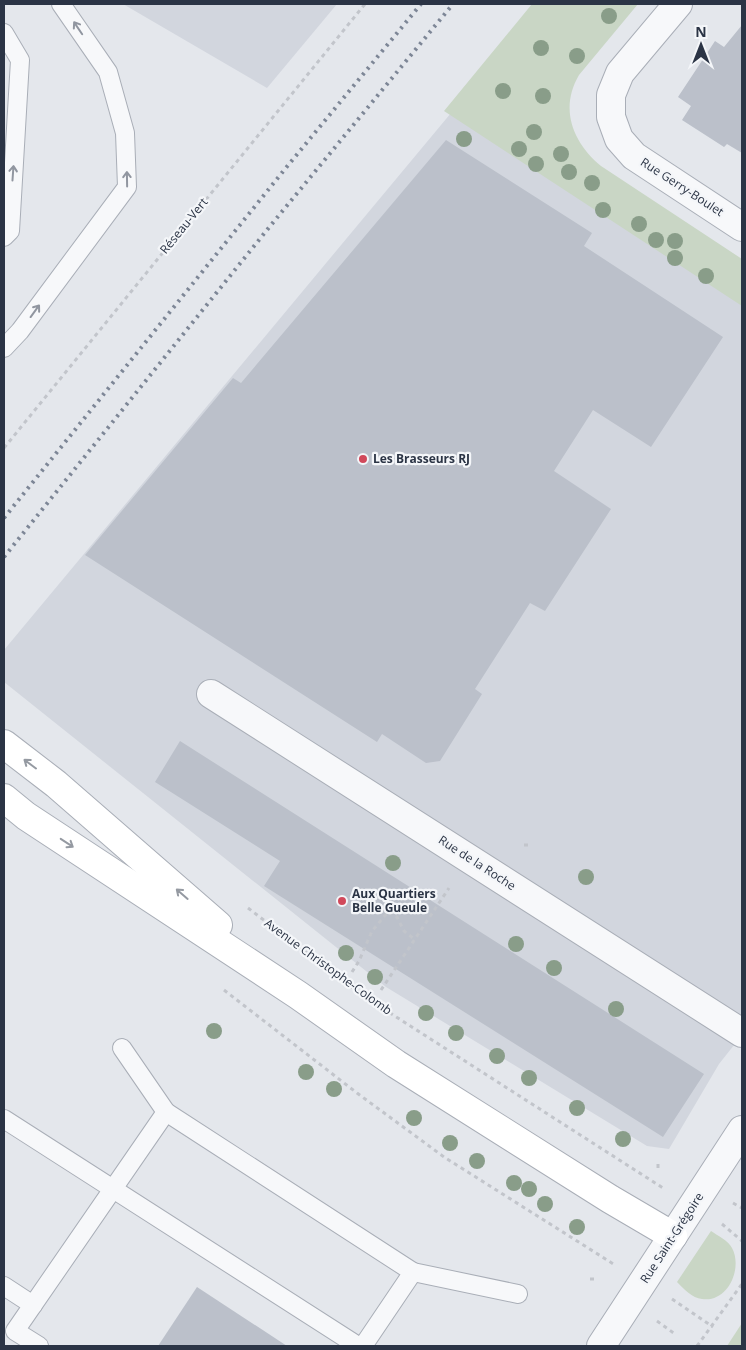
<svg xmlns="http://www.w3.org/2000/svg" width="746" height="1350" viewBox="0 0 746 1350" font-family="'Open Sans',sans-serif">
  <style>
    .built { fill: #d2d6de }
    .green { fill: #c9d6c5 }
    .building { fill: #bbc0ca }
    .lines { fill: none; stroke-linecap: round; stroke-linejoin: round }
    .service-casing { stroke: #a9aeb7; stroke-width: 20 }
    .minor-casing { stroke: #a9aeb7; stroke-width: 30 }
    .tertiary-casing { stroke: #a9aeb7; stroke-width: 30 }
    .secondary-casing { stroke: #a9aeb7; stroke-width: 30 }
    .path { stroke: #c2c5cb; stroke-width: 3; stroke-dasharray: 4 4; stroke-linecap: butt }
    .service { stroke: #f7f8fa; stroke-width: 18 }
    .minor { stroke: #f7f8fa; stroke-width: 28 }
    .tertiary { stroke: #f7f8fa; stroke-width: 28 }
    .secondary { stroke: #fff; stroke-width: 28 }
    .rail { stroke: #7d8696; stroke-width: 4; stroke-dasharray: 2.5 5; stroke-linecap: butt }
    .tree { fill: #899d89 }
    .oneway { stroke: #9196a0 }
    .oneway2 { stroke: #959aa2 }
    .poi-dot { fill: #d1495b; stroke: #f4f6f9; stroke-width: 2 }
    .labels { text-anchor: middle; stroke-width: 4.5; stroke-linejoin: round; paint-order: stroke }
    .street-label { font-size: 12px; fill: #2b3445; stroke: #f4f6f9 }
    .poi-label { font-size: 12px; font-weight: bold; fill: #2b3445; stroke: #f4f6f9; text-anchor: start }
  </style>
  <rect width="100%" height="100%" fill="#e4e7ec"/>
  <g class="built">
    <path d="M123,4H337L267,88Z"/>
    <path d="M451,113L742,301V1035L719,1064L669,1149L647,1146L386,987L4,682V650Z"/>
  </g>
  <g class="green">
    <path d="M532,4H638L579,75C559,109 573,143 601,166L742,259V306L444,111Z"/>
    <path d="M711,1231C718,1236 728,1240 732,1248C743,1268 728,1303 702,1299C692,1298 684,1289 677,1282Z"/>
    <path d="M742,1323V1346H727Z"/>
  </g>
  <g class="building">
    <path d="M742,25V153L727,144L724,147L682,120L691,106L678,97L715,41L724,47Z"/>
    <path d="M446,140L592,233L584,246L723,337L651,447L593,410L554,471L611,509L545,611L530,603L475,689L482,694L440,761L426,763L382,734L377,742L85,555L233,378L241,383Z"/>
    <path d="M180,741L704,1074L663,1137L264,886L280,861L155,782Z"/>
    <path d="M197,1287L287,1346H158Z"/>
  </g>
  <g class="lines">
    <defs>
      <g id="service">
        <path d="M4,33L20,60L10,231L4,237"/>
        <path d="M4,348L20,331L127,187L125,133L108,72L61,4"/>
        <path d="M122,1048L166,1112"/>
        <path d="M4,1119L358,1346"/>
        <path d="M413,1272L518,1294"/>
        <path d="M4,1286L33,1305"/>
        <path d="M39,1346L15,1331L166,1112L413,1272L363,1346"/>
      </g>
      <g id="minor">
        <path d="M678,4L620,73L611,95V117L619,139L634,156L742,227"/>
        <path d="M211,694L742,1033"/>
      </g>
      <path id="tertiary" d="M601,1346L742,1130"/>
      <g id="secondary">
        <path d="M4,744L56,784L218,925"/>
        <path d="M4,798L26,816L298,995L396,1064L610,1199L673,1236"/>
      </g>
    </defs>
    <use href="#service" class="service-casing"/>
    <use href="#minor" class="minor-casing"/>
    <use href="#tertiary" class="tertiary-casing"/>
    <use href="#secondary" class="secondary-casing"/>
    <g class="path">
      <path d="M4,448L365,4"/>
      <path d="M524,845H529"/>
      <path d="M248,908L362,995L663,1188"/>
      <path d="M382,908L397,917L404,931L414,939"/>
      <path d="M352,972L359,961L372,931L388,912"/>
      <path d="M224,990L357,1093L444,1157L615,1265"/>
      <path d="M381,990L449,888"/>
      <path d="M658,1168V1163"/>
      <path d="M733,1203L742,1208"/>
      <path d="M722,1224L742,1241"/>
      <path d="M590,1279H594"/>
      <path d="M672,1299L713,1327"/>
      <path d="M657,1321L675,1334"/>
      <path d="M697,1346L742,1284"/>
    </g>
    <use href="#service" class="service"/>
    <use href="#minor" class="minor"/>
    <use href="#tertiary" class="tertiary"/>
    <use href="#secondary" class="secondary"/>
    <g class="rail">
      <path d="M4,518L285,169L421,4"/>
      <path d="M4,557L271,225L453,4"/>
    </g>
  </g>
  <g class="tree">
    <circle cx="609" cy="16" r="8"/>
    <circle cx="541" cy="48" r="8"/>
    <circle cx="577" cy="56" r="8"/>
    <circle cx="503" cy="91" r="8"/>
    <circle cx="543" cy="96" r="8"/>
    <circle cx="534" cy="132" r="8"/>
    <circle cx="464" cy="139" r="8"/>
    <circle cx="519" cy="149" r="8"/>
    <circle cx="561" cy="154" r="8"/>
    <circle cx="536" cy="164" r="8"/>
    <circle cx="569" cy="172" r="8"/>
    <circle cx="592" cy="183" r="8"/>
    <circle cx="603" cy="210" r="8"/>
    <circle cx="639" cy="224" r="8"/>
    <circle cx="656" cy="240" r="8"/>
    <circle cx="675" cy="241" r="8"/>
    <circle cx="675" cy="258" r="8"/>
    <circle cx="706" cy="276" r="8"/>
    <circle cx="393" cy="863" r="8"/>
    <circle cx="586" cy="877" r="8"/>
    <circle cx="516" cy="944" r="8"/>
    <circle cx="346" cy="953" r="8"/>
    <circle cx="554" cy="968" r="8"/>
    <circle cx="375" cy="977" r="8"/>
    <circle cx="616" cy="1009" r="8"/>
    <circle cx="426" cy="1013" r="8"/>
    <circle cx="214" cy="1031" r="8"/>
    <circle cx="456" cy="1033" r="8"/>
    <circle cx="497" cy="1056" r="8"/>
    <circle cx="306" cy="1072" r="8"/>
    <circle cx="529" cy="1078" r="8"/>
    <circle cx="334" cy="1089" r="8"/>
    <circle cx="577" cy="1108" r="8"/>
    <circle cx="414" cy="1118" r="8"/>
    <circle cx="623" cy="1139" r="8"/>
    <circle cx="450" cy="1143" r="8"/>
    <circle cx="477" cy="1161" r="8"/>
    <circle cx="514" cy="1183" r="8"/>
    <circle cx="529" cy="1189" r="8"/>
    <circle cx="545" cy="1204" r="8"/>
    <circle cx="577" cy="1227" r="8"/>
  </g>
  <defs><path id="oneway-shaft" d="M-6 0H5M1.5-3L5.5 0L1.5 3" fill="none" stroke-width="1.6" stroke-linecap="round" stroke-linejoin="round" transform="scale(1.25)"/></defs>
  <g class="oneway">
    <use href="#oneway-shaft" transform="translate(78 28) rotate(-124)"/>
    <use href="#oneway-shaft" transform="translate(13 173) rotate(-86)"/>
    <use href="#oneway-shaft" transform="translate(127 179) rotate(-91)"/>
    <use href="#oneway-shaft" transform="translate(35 311) rotate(-54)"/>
  </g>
  <g class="oneway2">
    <use href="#oneway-shaft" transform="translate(30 764) rotate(-143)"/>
    <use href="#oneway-shaft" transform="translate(67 843) rotate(33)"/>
    <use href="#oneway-shaft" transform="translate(182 894) rotate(-139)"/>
  </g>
  <g class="poi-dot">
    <circle cx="363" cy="459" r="5"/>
    <circle cx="342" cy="901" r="5"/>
  </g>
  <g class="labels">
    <g class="street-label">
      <text transform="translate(682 187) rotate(33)" y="4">Rue Gerry-Boulet</text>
      <text transform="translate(184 226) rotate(-51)" y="4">Réseau-Vert</text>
      <text transform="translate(477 863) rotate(33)" y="4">Rue de la Roche</text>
      <text transform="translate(328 967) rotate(36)" y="4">Avenue Christophe-Colomb</text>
      <text transform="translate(672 1238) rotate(-57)" y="4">Rue Saint-Grégoire</text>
    </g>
    <g class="poi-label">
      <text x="373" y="463">Les Brasseurs RJ</text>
      <text x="352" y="898">Aux Quartiers<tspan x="352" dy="14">Belle Gueule</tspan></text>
    </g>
  </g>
  <rect width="746" height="1350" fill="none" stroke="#2b3445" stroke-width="10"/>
  <g transform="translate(701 45)" stroke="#f4f6f9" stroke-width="4" paint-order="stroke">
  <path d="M0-4L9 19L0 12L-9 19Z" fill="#2b3445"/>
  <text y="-8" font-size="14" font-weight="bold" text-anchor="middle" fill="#2b3445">N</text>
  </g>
</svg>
